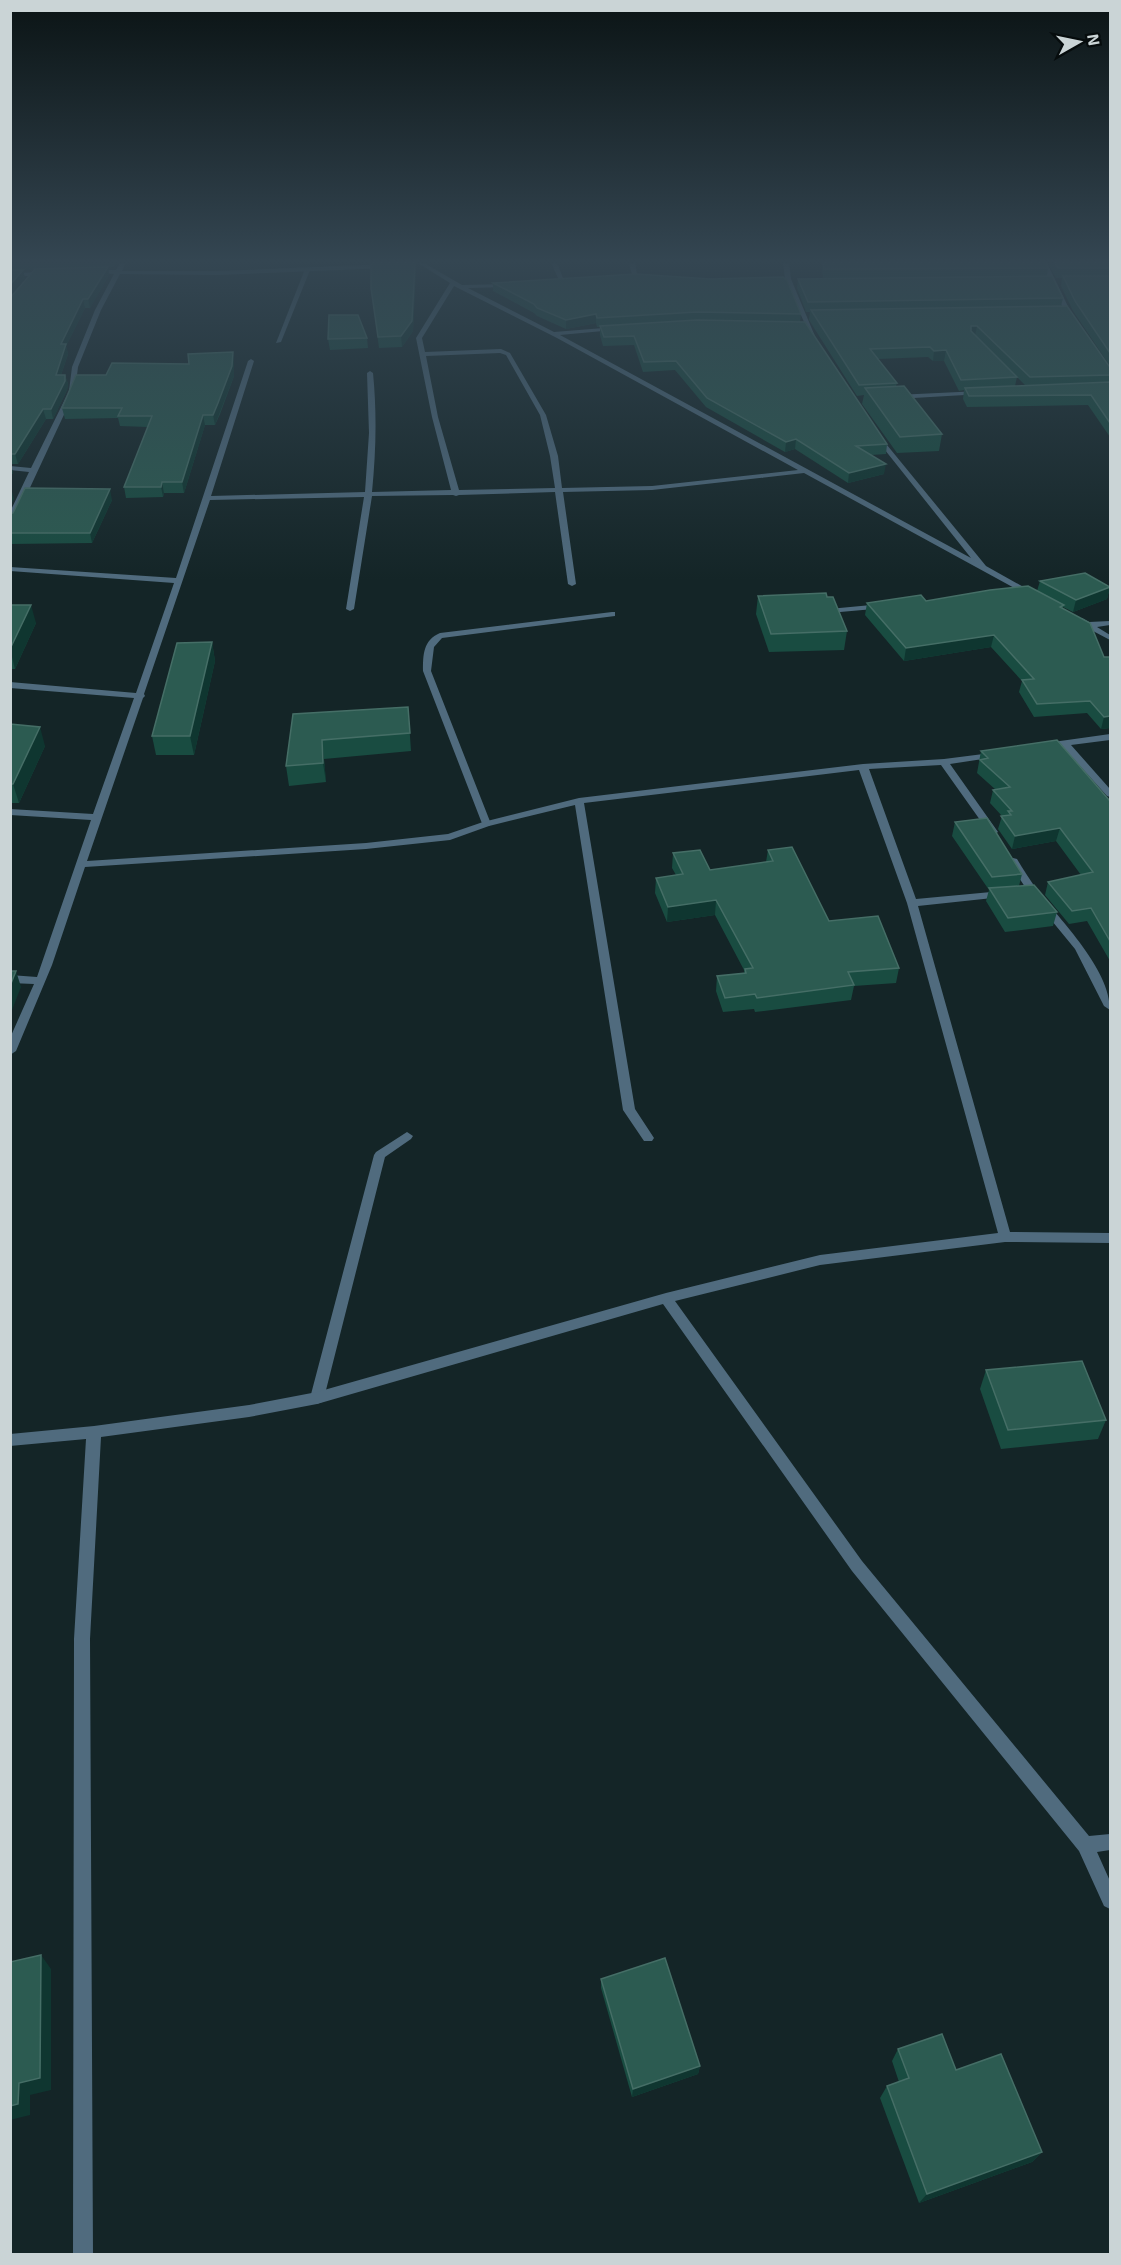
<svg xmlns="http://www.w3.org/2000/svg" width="1121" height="2265" viewBox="0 0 1121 2265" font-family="'Exo 2',sans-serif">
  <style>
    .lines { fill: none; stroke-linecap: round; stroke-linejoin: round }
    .lane { fill: #506b7e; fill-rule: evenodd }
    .street { fill: #506b7e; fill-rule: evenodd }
    .wall { fill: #194c41; fill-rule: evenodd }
    .shaded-wall { fill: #0f3630 }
    .building { fill: #2c5b51; stroke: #456e66; stroke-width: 1.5 }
  </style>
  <rect width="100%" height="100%" fill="#142527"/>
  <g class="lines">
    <g class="lane">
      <path d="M305,269L310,270L281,342L276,343Z"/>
      <path d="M980,391L983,393L982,394L896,399L893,397L896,395Z"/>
      <path d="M612,612H615V616L442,638L434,647L431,671L491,824L489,826H483L423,671C423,655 423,640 440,633Z"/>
      <path d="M407,1132L413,1136L411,1139L385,1157L324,1398L322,1402L317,1404L312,1402L310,1398L374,1155L376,1152Z"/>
    </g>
    <g class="street">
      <path d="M120,263H126L122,271H217L387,264L390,266L387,268L217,275L120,274L101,310L78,367L75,391L14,522L10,524V512L29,472L10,470V466L31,468L69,391L72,367L95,310L114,274L90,272L93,270H116Z"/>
      <path d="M418,263H424L462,285L510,284L508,287L468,288L554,332L616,327L614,330L560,335L971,558L873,435L878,434L986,566L1036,594L1029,596L804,473L652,490L563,492L576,584L572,586L568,584L555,492L459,495L456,496L453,495L372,496L354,609L350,611L346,609L364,497L210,500L144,694L145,696L143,698L87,861L366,843L448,834L483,822L579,798L863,764L944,759L999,752V756L996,757L950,764L998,832L993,835L990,834L941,765L869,769L916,899L1002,891L1007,894L1002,897L918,906L1010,1232L1110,1233V1243L1005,1242L820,1265L675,1301L862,1561L1089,1836L1110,1834V1850L1097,1852L1110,1881V1909L1104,1906L1079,1851L852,1571L663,1304L317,1404L249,1417L101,1437L90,1639L93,2254H73L74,1639L86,1439L10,1446V1434L94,1426L249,1405L317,1392L666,1293L820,1255L998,1233L907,903L859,770L584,803L635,1109L654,1138L652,1141H644L623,1110L575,805L489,826L450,840L366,849L85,867L52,965L16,1051L10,1055V1038L34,984L10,983V975L37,977L91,820L10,815V809L93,814L134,698L10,688V682L136,693L174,583L10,571V567L176,578L248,361L251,359L254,361L211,496L365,492L369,433L367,373L370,371L373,373C377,413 376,452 372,492L451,490L432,417L416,338L450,283ZM454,286L557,338L798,470L652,486L562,488L558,456L546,415L510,353L501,349L425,352L422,338ZM500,353L506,355L540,415L550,456L555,488L459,490L438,417L426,356Z"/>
      <path d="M551,263H557L565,283L560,282Z"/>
      <path d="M629,263H635L638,279L633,278Z"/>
      <path d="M783,263H789L791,279L817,341L812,340L785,279Z"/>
      <path d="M1041,263H1047L1075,321L1070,320L1049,283Z"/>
      <path d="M50,272L48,275L10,277V273Z"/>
      <path d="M882,604L886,606L885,608L829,613L825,611L829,609Z"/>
      <path d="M1076,618H1082L1089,622L1110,621V625L1097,627L1110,635V640L1076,622Z"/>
      <path d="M1110,734V740L1071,745L1110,789V797L1107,796L1062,746L1046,749L1041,746L1046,743Z"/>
      <path d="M1013,858L1017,859C1023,869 1030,880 1037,890C1061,921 1110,969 1110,1010L1104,1006L1075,949L1029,893L1008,861Z"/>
    </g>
  </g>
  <g class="wall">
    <path d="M10,263H117L114,267H108L109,275L90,308H85L66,346L68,354L61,375H65L68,384L67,390L53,419H46L18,464H11L13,473L10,476V298L35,270H23L25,278L10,297Z"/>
    <path d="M822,263H1046L1048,268L1047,277L1063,298L1061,306L1109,366H1110L1073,311L1061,286L1062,278H1056L1048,263H1110V437L1088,405L967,407L963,399L964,390L959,391L944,361H933L928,357L878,359L897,383L896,386L942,434L939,451L897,453L862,404L864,395L857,396L809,320L810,312H806L797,288L798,279L823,278L822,269ZM1001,361L1026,386H1015L1017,377Z"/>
    <path d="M416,269L413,331L402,347L379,348L371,288Z"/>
    <path d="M493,283L801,314L800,322L887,444L886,454L871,455L884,474L848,483L795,449L785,452L706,407L675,370L643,372L634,345L603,346L600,335V327H597L596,323L566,329L537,316L534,313L493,291Z"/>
    <path d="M367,338L368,348L330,350L328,339Z"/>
    <path d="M234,362V376L220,414L215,425H205L184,493H164L163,497L126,498L124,487L148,427L120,426L118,418L65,419L62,408L189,364Z"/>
    <path d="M112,500L92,543L10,544V514Z"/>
    <path d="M1040,581L1110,587L1107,599L1073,612L1063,607V609L1104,657L1110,728L1101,729L1087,713L1034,717L1019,692L1022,681L991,647L904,661L865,615L867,603L926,601L1037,591Z"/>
    <path d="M758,596L847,631L844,650L769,652L756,614Z"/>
    <path d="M10,605L36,623L15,669H10Z"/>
    <path d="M212,642L215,661L194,755H156L152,736Z"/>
    <path d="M408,707L411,751L324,759L326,782L289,786L286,766L293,714Z"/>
    <path d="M10,724L45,746L19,803H10Z"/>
    <path d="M981,751L1110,801V961L1087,921L1069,924L1045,895L1048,882L1081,875L1056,841L1012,849L998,829L1002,816L990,803L993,790H996L977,773Z"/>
    <path d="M955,822L1022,874L1019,886L1057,912L1053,926L1005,932L986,901L989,890L952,836Z"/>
    <path d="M768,850L829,921L899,968L896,983L854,986L851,1000L755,1012L754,1009L723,1012L716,991L717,976L744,973V970L715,915L667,922L655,893L656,878L676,875L672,868L673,853L710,870L766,862Z"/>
    <path d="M986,1370L1106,1420L1098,1439L1001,1449L980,1389Z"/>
    <path d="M601,1979L700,2066L698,2074L632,2097L601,1988Z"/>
    <path d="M898,2049L956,2070L1042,2152L1032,2162L919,2203L880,2098L887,2086L899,2082L892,2061Z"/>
  </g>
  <g class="shaded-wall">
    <path d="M415,263L413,331L402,347L401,336Z"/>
    <path d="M108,267L109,275L90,308L88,299Z"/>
    <path d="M23,270L25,278L10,297V285Z"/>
    <path d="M83,299L85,308L66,346L68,354L58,384L56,375L61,344Z"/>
    <path d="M596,314V323L566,329V320Z"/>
    <path d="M971,326H977L975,336H969Z"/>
    <path d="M946,350L944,361H933L934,351Z"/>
    <path d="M233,352L234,362V376L215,425L213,415Z"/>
    <path d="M65,375L68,384L67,390L53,419L51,409Z"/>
    <path d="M43,409L46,419L18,464L15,454Z"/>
    <path d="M203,415L205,425L184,493L182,482Z"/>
    <path d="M796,439L795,449L785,452L786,442Z"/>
    <path d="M10,464L13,473L10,476Z"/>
    <path d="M886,464L884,474L848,483L849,473Z"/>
    <path d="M162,482L164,493L163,497L161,487Z"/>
    <path d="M11,488L14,499L10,506V490Z"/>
    <path d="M110,489L112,500L92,543L90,533Z"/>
    <path d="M1110,587L1107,599L1073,612L1076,600Z"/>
    <path d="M31,605L36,623L15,669L10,649Z"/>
    <path d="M994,635L991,647L904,661L906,648Z"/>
    <path d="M212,642L215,661L194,755L190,736Z"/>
    <path d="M1110,716V728L1101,729L1104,717Z"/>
    <path d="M40,727L45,746L19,803L13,784Z"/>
    <path d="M322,740L324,759L326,782L323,763Z"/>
    <path d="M1060,828L1056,841L1012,849L1015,836Z"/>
    <path d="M716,900L715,915L667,922L668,907Z"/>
    <path d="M16,971L21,987L10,1015V986Z"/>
    <path d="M41,1955L51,1969V2090L30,2095V2115L10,2120V2106L19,2083Z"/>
    <path d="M700,2066L698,2074L632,2097L633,2089Z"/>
    <path d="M1042,2152L1032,2162L919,2203L927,2194Z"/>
  </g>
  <g class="building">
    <path d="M371,263H415L412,321L401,336L378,337L371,288Z"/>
    <path d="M823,263H1046L1048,268L824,269Z"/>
    <path d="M1055,263H1110V268H1058Z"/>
    <path d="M108,267L88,299H83L61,344H66L56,375H65V381L51,409H43L15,454H10V298L35,269Z"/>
    <path d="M10,270H23L10,285Z"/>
    <path d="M636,274L710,279L783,277L787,280L801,314L697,312L597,318L596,314L566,320L537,308L534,304L493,283Z"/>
    <path d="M1052,276L1063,298L808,302L798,279Z"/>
    <path d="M1063,276H1110V353L1075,301Z"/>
    <path d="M1067,306L1109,366L1110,367V375L1030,377L977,326H971V331L1017,377L961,380L946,350L934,351L930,347L870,349L897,383L859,385L811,310Z"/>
    <path d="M329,315H358L367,338L328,339Z"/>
    <path d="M697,320L805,322L887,444L856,446L886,464L849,473L796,439L786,442L707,398L676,361L644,362L634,336L604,337L600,326Z"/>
    <path d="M233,352L232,366L218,403L213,415H203L182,482H162L161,487H124L152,416H118L122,408H62L76,375H106L112,363L189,364L188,354Z"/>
    <path d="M1110,382V423L1091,395L969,396L965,388Z"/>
    <path d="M904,386L942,434L900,437L865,388Z"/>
    <path d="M25,488L110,489L90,533H10V514L13,513Z"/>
    <path d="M1085,573L1110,587L1076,600L1040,581Z"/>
    <path d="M1028,586L1064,605L1060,607L1090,623L1104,657H1110V716L1104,717L1090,701L1037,704L1022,680L1034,679L994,635L906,648L867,603L921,595L926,601L990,590Z"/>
    <path d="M826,593L827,597H833L847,631L771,634L758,596Z"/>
    <path d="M10,605H31L10,649Z"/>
    <path d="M212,642L190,736H152L177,643Z"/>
    <path d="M408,707L410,733L322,740L323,763L286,766L293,714Z"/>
    <path d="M10,724L40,727L13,784H10Z"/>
    <path d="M1057,740L1110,801V941L1091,908L1072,911L1048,882L1093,872L1060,828L1015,836L1001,816L1011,815L1008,811H1012L993,790L1010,787L980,760L988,758L981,751Z"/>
    <path d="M987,818L1022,874L992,877L955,822Z"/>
    <path d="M792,847L829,921L878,916L899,968L848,972L854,985L757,998L755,994L725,998L717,976L746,973L745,969L753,968L716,900L668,907L656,878L683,874L673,853L700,850L710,870L773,861L768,850Z"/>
    <path d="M1034,885L1057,912L1008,918L989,888Z"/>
    <path d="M10,971H16L10,986Z"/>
    <path d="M1082,1361L1106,1420L1008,1430L986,1370Z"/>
    <path d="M41,1955L40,2078L19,2083L18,2104L10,2106V1962Z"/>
    <path d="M665,1958L700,2066L633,2089L601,1979Z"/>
    <path d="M942,2034L956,2070L1001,2054L1042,2152L927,2194L887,2086L909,2078L898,2049Z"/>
  </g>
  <linearGradient id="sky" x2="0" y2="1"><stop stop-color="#0b1415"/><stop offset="0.45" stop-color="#344652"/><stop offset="1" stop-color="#344652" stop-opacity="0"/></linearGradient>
  <rect width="1121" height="580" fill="url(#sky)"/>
  <rect width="1121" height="2265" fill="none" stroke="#cad4d6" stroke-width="24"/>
  <g transform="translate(1079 42) rotate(81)" stroke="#060c0d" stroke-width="4.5" paint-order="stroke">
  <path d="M0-4.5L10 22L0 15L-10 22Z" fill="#cad4d6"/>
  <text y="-9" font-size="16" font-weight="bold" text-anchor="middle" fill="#cad4d6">N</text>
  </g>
</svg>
